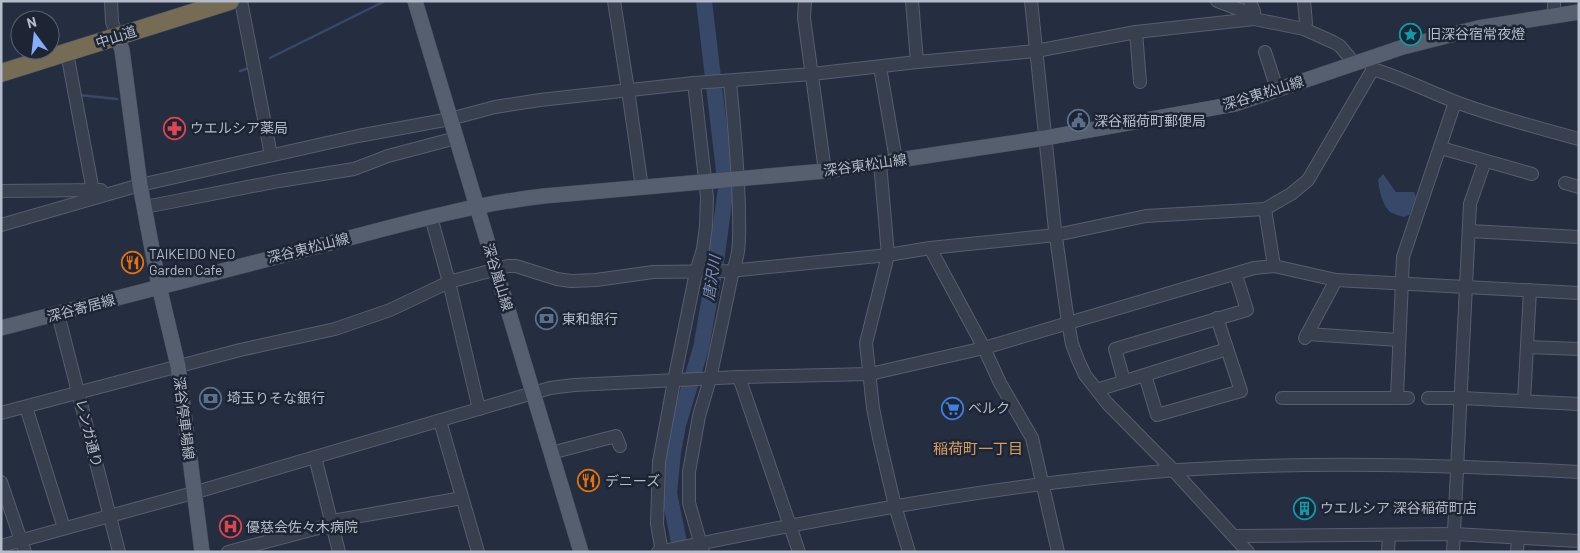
<svg xmlns="http://www.w3.org/2000/svg" width="1580" height="553" viewBox="0 0 1580 553" font-family="Barlow,'Noto Sans JP',sans-serif">
  <style>
    .water { fill: #374868 }
    .lines { fill: none; stroke-linecap: round; stroke-linejoin: round }
    .stream { stroke: #374868; stroke-width: 2.5 }
    .river { stroke: #374868; stroke-width: 16 }
    .minor-casing { stroke: #565e6e; stroke-width: 14 }
    .major-casing { stroke: #414959; stroke-width: 16 }
    .highway-casing { stroke: #434b5b; stroke-width: 19 }
    .minor { stroke: #384050; stroke-width: 12 }
    .major { stroke: #565f70; stroke-width: 15 }
    .highway { stroke: #766c55; stroke-width: 18 }
    .labels { text-anchor: middle; stroke-width: 5; stroke-linejoin: round; paint-order: stroke }
    .poi-label { font-size: 14px; fill: #b4bbcb; stroke: #1d2535; text-anchor: start }
    .street-label { font-size: 14px; fill: #b4bbcb; stroke: #1d2535 }
    .water-label { font-size: 15px; font-style: italic; fill: #7b8eb3; stroke: #1d2535 }
    .neighbourhood-label { font-size: 15px; fill: #d99f61; stroke: #1d2535 }
  </style>
  <rect width="100%" height="100%" fill="#242e40"/>
  <path class="water" d="M1383,174L1396,192H1414L1416,197L1409,215L1404,217C1401,216 1396,215 1392,213C1383,208 1379,190 1378,180Z"/>
  <g class="lines">
    <g class="stream">
      <path d="M270,58L385,1"/>
      <path d="M240,71L249,68"/>
      <path d="M79,95L117,99"/>
    </g>
    <path class="river" d="M681,552L669,493L673,452L678,425L701,348L716,262L726,188L704,1"/>
    <defs>
      <g id="minor">
        <path d="M111,1L112,22L117,36"/>
        <path d="M241,1L271,155"/>
        <path d="M614,1L628,90L642,188"/>
        <path d="M805,1L804,18L825,171"/>
        <path d="M912,1L917,62"/>
        <path d="M1031,1L1055,230L1068,322L1072,344L1078,360L1085,375L1107,403L1174,471L1248,552"/>
        <path d="M1217,1L1246,12L1254,19"/>
        <path d="M1250,1L1254,12V19"/>
        <path d="M1304,1L1306,23L1304,29"/>
        <path d="M1554,1V16"/>
        <path d="M1136,32L1140,82"/>
        <path d="M1265,52L1277,89"/>
        <path d="M67,53L93,191"/>
        <path d="M1370,62L1373,69C1402,78 1428,91 1456,102C1496,117 1538,128 1579,139"/>
        <path d="M880,67L896,160"/>
        <path d="M1441,148L1532,174"/>
        <path d="M880,163L888,255L866,343L873,408L879,438L895,506L909,552"/>
        <path d="M1565,183L1579,187"/>
        <path d="M1,191L101,190"/>
        <path d="M145,207L279,181L354,169L388,156L456,138"/>
        <path d="M1265,209L1274,266"/>
        <path d="M431,217L449,282L479,409"/>
        <path d="M1,225L140,185L358,136L450,119L495,107L540,100L694,83L812,74L917,62L1036,51L1136,32L1254,19L1304,29L1333,42L1340,46L1354,63"/>
        <path d="M1469,231L1579,237"/>
        <path d="M930,248L984,348L1000,383L1032,438L1058,552"/>
        <path d="M58,314L119,552"/>
        <path d="M1307,334L1399,340"/>
        <path d="M1305,338L1336,280"/>
        <path d="M1527,347L1579,349"/>
        <path d="M1145,375L1157,415L1241,391L1217,318"/>
        <path d="M739,377L799,552"/>
        <path d="M1124,381L1115,349L1247,310L1236,275"/>
        <path d="M1097,390L1227,349"/>
        <path d="M1282,398H1408"/>
        <path d="M1397,398L1403,257L1455,102"/>
        <path d="M1428,398H1461L1579,404"/>
        <path d="M1524,401L1530,290"/>
        <path d="M26,407L64,528"/>
        <path d="M1,413L240,350L335,329L390,310L449,282L508,266H516L557,279L571,281L596,280L653,272L730,271L888,255L930,248L1056,235L1146,216L1265,209L1291,194L1308,180L1373,69"/>
        <path d="M440,421L478,552"/>
        <path d="M551,453L616,436L620,446"/>
        <path d="M315,457L339,552"/>
        <path d="M1,482L25,552"/>
        <path d="M1234,536L1454,534L1579,541"/>
        <path d="M1,546L193,493L550,388L574,385L739,377L870,374L984,348L1254,268L1274,266L1336,280L1579,293"/>
        <path d="M228,552L326,526L338,520L462,498"/>
        <path d="M658,552C830,517 1003,483 1178,470C1312,461 1445,465 1579,472"/>
        <path d="M662,552L657,524L659,462L674,381L696,272L703,249L706,226L707,197L694,83"/>
        <path d="M703,552L689,503V472L699,416L710,379L733,270C741,252 739,229 739,209C738,166 734,123 730,81"/>
        <path d="M1388,552L1389,535"/>
        <path d="M1453,552L1470,204L1485,161"/>
        <path d="M1517,552L1518,538"/>
      </g>
      <g id="major">
        <path d="M415,1L581,552"/>
        <path d="M117,36L122,50L140,185L159,286L178,366L202,552"/>
        <path d="M1,328C112,300 223,270 334,242C403,224 473,204 544,196L825,171L1045,138L1235,104L1403,47L1478,28L1579,12"/>
      </g>
      <path id="highway" d="M1,73L230,1"/>
    </defs>
    <use href="#minor" class="minor-casing"/>
    <use href="#major" class="major-casing"/>
    <use href="#highway" class="highway-casing"/>
    <use href="#minor" class="minor"/>
    <use href="#major" class="major"/>
    <use href="#highway" class="highway"/>
  </g>
  <defs>
    <symbol id="sight-ring" viewBox="-11 -11 22 22"><circle r="9.5" fill="#1d2535" stroke="#0f9aa8" stroke-width="1.5"/><path d="M0-6L1.8-2.2L6-1.7L2.9 1.2L3.7 5.4L0 3.3L-3.7 5.4L-2.9 1.2L-6-1.7L-1.8-2.2Z" fill="#0f9aa8"/></symbol>
    <symbol id="civic-ring" viewBox="-11 -11 22 22"><circle r="9.5" fill="#1d2535" stroke="#5c6f8a" stroke-width="1.5"/><path d="M-.6-6.5H3V-4.5H.6V-3L4-1V1h2V6H-6V1h2V-1L-.6-3ZM-1.2 2.5V6h2.4V2.5Z" fill="#5c6f8a"/></symbol>
    <symbol id="pharmacy-ring" viewBox="-11 -11 22 22"><circle r="9.5" fill="#1d2535" stroke="#e0444e" stroke-width="1.5"/><path d="M-2-6h4v4h4v4h-4v4h-4v-4h-4v-4h4Z" fill="#e0444e"/></symbol>
    <symbol id="restaurant-ring" viewBox="-11 -11 22 22"><circle r="9.5" fill="#1d2535" stroke="#e8710a" stroke-width="1.5"/><path d="M-5-6h1v4h1v-4h1v4h1v-4h1v5L-1.5 .5V6h-2V.5L-5-1ZM5-6V6H3V1.5H1.5Q1.5-4 5-6Z" fill="#e8710a"/></symbol>
    <symbol id="bank-ring" viewBox="-11 -11 22 22"><circle r="9.5" fill="#1d2535" stroke="#5c6f8a" stroke-width="1.5"/><path d="M-6-4H6V4H-6ZM0-2.3a2.3 2.3 0 1 0 0 4.6a2.3 2.3 0 1 0 0-4.6Z" fill="#5c6f8a"/></symbol>
    <symbol id="supermarket-ring" viewBox="-11 -11 22 22"><circle r="9.5" fill="#1d2535" stroke="#3f7fe0" stroke-width="1.5"/><path d="M-6-5.5h2.5l.6 2H6L4.5 2H-2.5L-4.4-4H-6ZM-1.5 3.2a1.3 1.3 0 1 0 .1 0ZM3 3.2a1.3 1.3 0 1 0 .1 0Z" fill="#3f7fe0"/></symbol>
    <symbol id="building-ring" viewBox="-11 -11 22 22"><circle r="9.5" fill="#1d2535" stroke="#0f9aa8" stroke-width="1.5"/><path d="M-4-6H4V6H1V3H-1V6H-4ZM-2.5-4.3h1.7v1.8h-1.7ZM.8-4.3h1.7v1.8H.8ZM-2.5-1h1.7V.8h-1.7ZM.8-1h1.7V.8H.8Z" fill="#0f9aa8"/></symbol>
    <symbol id="hospital-ring" viewBox="-11 -11 22 22"><circle r="9.5" fill="#1d2535" stroke="#e0444e" stroke-width="1.5"/><path d="M-5-5h3v3.5h4V-5h3V5h-3V1.5h-4V5h-3Z" fill="#e0444e"/></symbol>
  </defs>
  <g fill-rule="evenodd">
    <use href="#sight-ring" x="1398" y="22" width="25" height="25"/>
    <use href="#civic-ring" x="1066" y="108" width="25" height="25"/>
    <use href="#pharmacy-ring" x="162" y="116" width="25" height="25"/>
    <use href="#restaurant-ring" x="120" y="250" width="25" height="25"/>
    <use href="#bank-ring" x="534" y="306" width="25" height="25"/>
    <use href="#bank-ring" x="198" y="386" width="25" height="25"/>
    <use href="#supermarket-ring" x="940" y="396" width="25" height="25"/>
    <use href="#restaurant-ring" x="576" y="468" width="25" height="25"/>
    <use href="#building-ring" x="1292" y="496" width="25" height="25"/>
    <use href="#hospital-ring" x="218" y="514" width="25" height="25"/>
  </g>
  <g class="labels">
    <g class="poi-label">
      <text x="1427" y="39">旧深谷宿常夜燈</text>
      <text x="1094" y="126">深谷稲荷町郵便局</text>
      <text x="190" y="133">ウエルシア薬局</text>
      <text x="149" y="259">TAIKEIDO NEO<tspan x="149" dy="16">Garden Cafe</tspan></text>
      <text x="562" y="324">東和銀行</text>
      <text x="227" y="403">埼玉りそな銀行</text>
      <text x="968" y="413">ベルク</text>
      <text x="605" y="486">デニーズ</text>
      <text x="1320" y="513">ウエルシア 深谷稲荷町店</text>
      <text x="246" y="532">優慈会佐々木病院</text>
    </g>
    <g class="street-label">
      <text transform="translate(116 37) rotate(-18)" y="5">中山道</text>
      <text transform="translate(1263 93) rotate(-17)" y="5">深谷東松山線</text>
      <text transform="translate(865 165) rotate(-8)" y="5">深谷東松山線</text>
      <text transform="translate(308 248) rotate(-14)" y="5">深谷東松山線</text>
      <text transform="translate(498 277) rotate(73)" y="5">深谷嵐山線</text>
      <text transform="translate(81 308) rotate(-15)" y="5">深谷寄居線</text>
      <text transform="translate(184 418) rotate(83)" y="5">深谷停車場線</text>
      <text transform="translate(89 433) rotate(76)" y="5">レンガ通り</text>
    </g>
    <g class="water-label">
      <text transform="translate(712 278) rotate(-81)" y="5">唐沢川</text>
    </g>
    <g class="neighbourhood-label">
      <text x="978" y="454">稲荷町一丁目</text>
    </g>
  </g>
  <rect width="1580" height="553" fill="none" stroke="#b4bbcb" stroke-width="5"/>
  <g transform="translate(35 35) rotate(345)"><circle r="24" fill="#1d2535" stroke="#596171"/>
  <path d="M0-4L9 19L0 12L-9 19Z" fill="#88acfc"/>
  <text y="-8" font-size="14" font-weight="bold" text-anchor="middle" fill="#b4bbcb">N</text>
  </g>
</svg>
